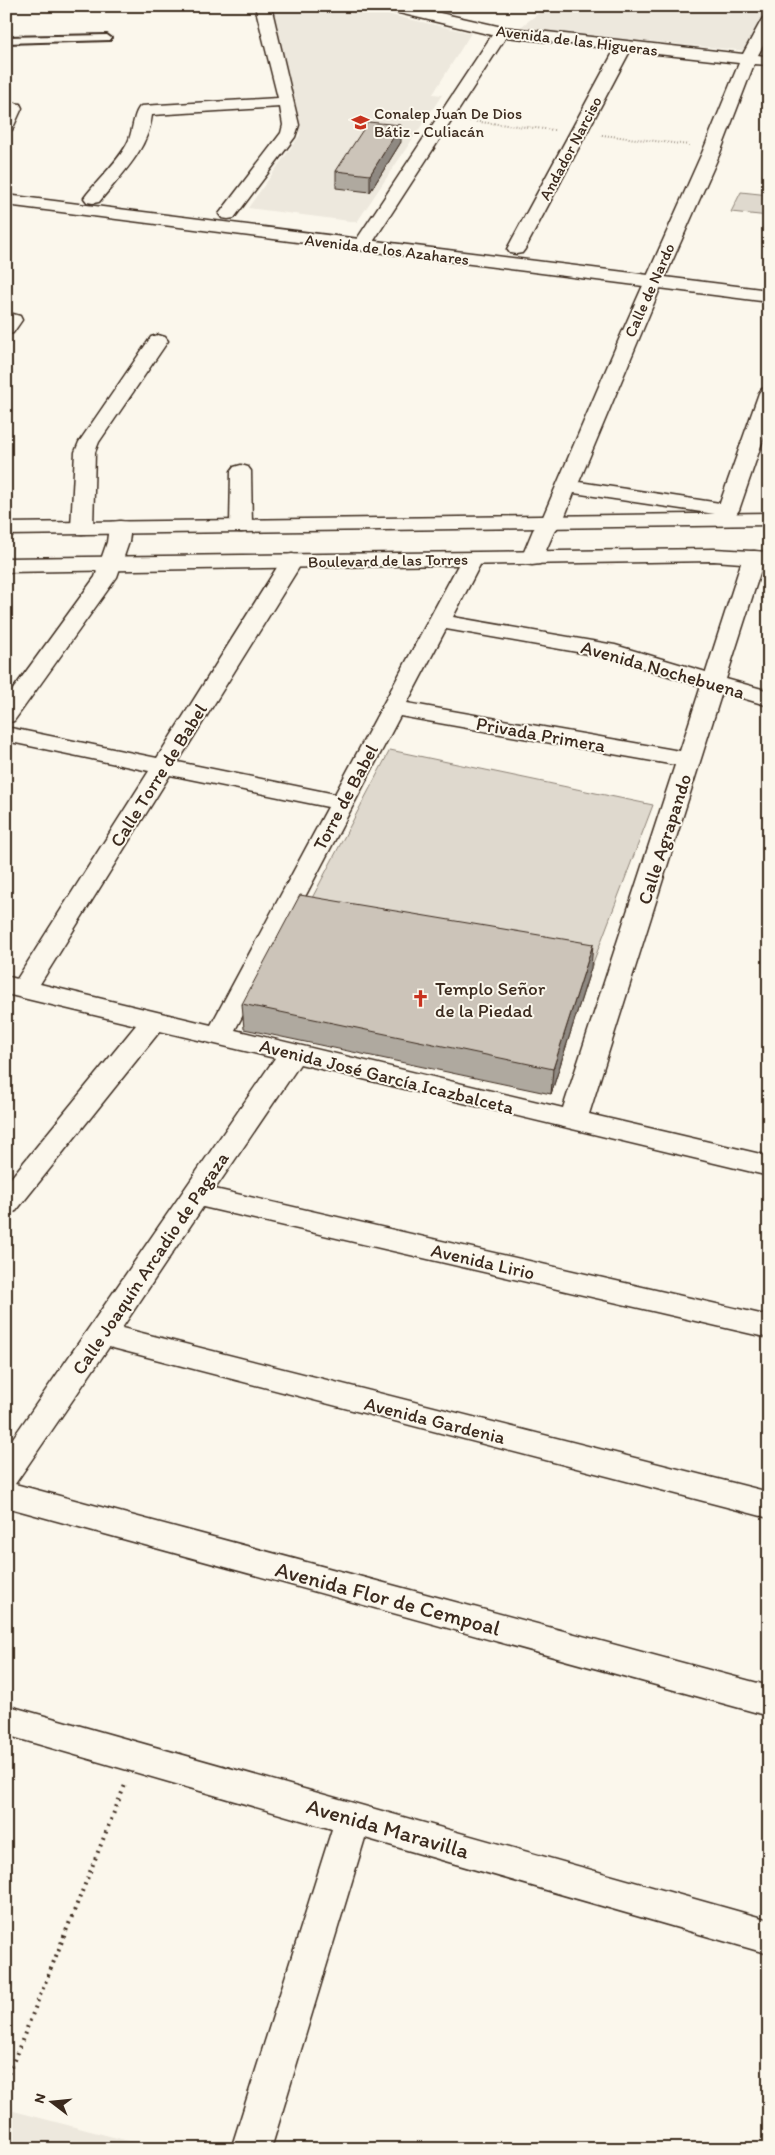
<svg xmlns="http://www.w3.org/2000/svg" width="775" height="2155" viewBox="0 0 775 2155" font-family="Itim,sans-serif">
  <style>
    .built { fill: #ede8dd }
    .green { fill: #dfd9ce; stroke: #8d8276 }
    .lines { fill: none; stroke-linecap: round; stroke-linejoin: round }
    .service-casing { stroke: #3b2a1e; stroke-width: 4 }
    .minor-casing { stroke: #3b2a1e; stroke-width: 3 }
    .tertiary-casing { stroke: #3b2a1e; stroke-width: 3 }
    .path-far1 { stroke: #3b2a1e; stroke-width: 2; stroke-dasharray: 0.5 2.5; stroke-linecap: butt }
    .path { stroke: #3b2a1e; stroke-width: 4; stroke-dasharray: 2 5; stroke-linecap: butt }
    .service { fill: #fbf7ec; fill-rule: evenodd }
    .minor { fill: #fbf7ec; fill-rule: evenodd }
    .tertiary { fill: #fbf7ec; fill-rule: evenodd }
    .wall { fill: #afa99f; stroke: #3b2a1e }
    .shaded-wall { fill: #8f8982; stroke: #3b2a1e }
    .building { fill: #ccc4b9; stroke: #3b2a1e }
    .labels { text-anchor: middle; stroke-width: 4; stroke-linejoin: round; paint-order: stroke }
    .far-street-label { font-size: 16px; fill: #3b2a1e; stroke: #fbf7ec }
    .far-poi-label { font-size: 16px; fill: #3b2a1e; stroke: #fbf7ec; text-anchor: start }
    .street-label { font-size: 19px; fill: #3b2a1e; stroke: #fbf7ec }
    .poi-label { font-size: 19px; fill: #3b2a1e; stroke: #fbf7ec; text-anchor: start }
    .near-street-label { font-size: 22px; fill: #3b2a1e; stroke: #fbf7ec }
  </style>
  <rect width="100%" height="100%" fill="#fbf7ec"/>
  <filter id="ink" filterUnits="userSpaceOnUse"><feTurbulence type="fractalNoise" baseFrequency=".02" numOctaves="2"/><feDisplacementMap in="SourceGraphic" scale="10" xChannelSelector="R" yChannelSelector="G"/><feConvolveMatrix kernelMatrix="1 2 1 2 8 2 1 2 1" color-interpolation-filters="sRGB"/></filter>
  <g filter="url(#ink)">
    <g class="built">
      <path d="M271,6H351L471,33L433,94L442,95L357,222L248,208L300,135Z"/>
      <path d="M548,6H769V15L760,23L748,51L518,29Z"/>
      <path d="M6,2109L159,2149H6Z"/>
    </g>
    <g class="green">
      <path d="M741,192L769,195V216L731,212Z"/>
      <path d="M390,750L653,805L591,968L301,919Z"/>
    </g>
    <g class="lines">
      <defs>
        <path id="service" d="M107,35L111,38L110,40L6,43V37Z"/>
        <g id="minor">
          <path d="M255,6H271L299,125L295,137L234,218L228,219L222,218L219,214L281,133L283,125L280,107L152,115C148,150 121,175 99,202L93,203L87,202L84,198L87,194C99,179 120,159 128,142C133,132 133,112 141,106L278,98Z"/>
          <path d="M379,6H409L502,27L743,54L761,21L763,18L769,16V35L758,55L769,57V65L754,64L720,153L659,291L579,482L720,503L759,393L762,389L769,387V422L739,510L730,523L723,525L716,523L712,519L715,514L574,493L563,521L554,532L540,564L532,565L524,564L521,559L533,530L542,519L620,337L702,153L739,63L630,51L525,249L522,253L516,254L510,253L507,249L615,49L506,37L371,245L368,249L362,250L356,249L353,245L492,35L382,9Z"/>
          <path d="M14,103L20,104L22,108L12,130L6,131V107L8,104Z"/>
          <path d="M13,314L20,316L22,320L13,333L6,335V316Z"/>
          <path d="M158,335L165,337L168,341L99,442L95,452L93,528L90,533L82,534L74,533L71,528L75,452L79,442L151,337Z"/>
          <path d="M241,465L248,467L251,471L252,526L249,531L241,532L233,531L230,526L231,471L234,467Z"/>
          <path d="M120,521L128,522L131,527L129,542L117,577L14,721L6,723V699L95,577L107,542L109,527L112,522Z"/>
          <path d="M754,551L762,552L765,557L726,679L769,691V706L722,692L589,1114L769,1156V1176L300,1064L215,1189L769,1316V1338L203,1207L122,1328L769,1492V1518L109,1347L15,1484L769,1686V1716L6,1507V1448L275,1058L160,1031L16,1211L6,1214V1184L136,1025L6,994V976L17,979L149,771L6,741V727L157,758L281,561L284,556L292,554L300,556L303,561L178,762L335,794L464,554L472,553L480,554L483,559L453,617L615,645L706,672L743,557L746,552ZM446,629L611,658L701,686L680,751L407,703ZM400,716L675,765L563,1108L235,1030ZM170,775L328,807L211,1025L40,984Z"/>
          <path d="M6,1705L769,1920V1954L365,1838L271,2149H231L332,1829L6,1735Z"/>
        </g>
        <g id="tertiary">
          <path d="M6,195L769,290V302L6,205Z"/>
          <path d="M769,513V525L6,535V523Z"/>
          <path d="M714,549L769,552V565L714,561L6,572V558Z"/>
        </g>
      </defs>
      <use href="#service" class="service-casing"/>
      <use href="#minor" class="minor-casing"/>
      <use href="#tertiary" class="tertiary-casing"/>
      <g class="path-far1">
        <path d="M470,121L554,130"/>
        <path d="M602,135L690,145"/>
      </g>
      <path class="path" d="M6,2080L125,1785"/>
      <use href="#service" class="service"/>
      <use href="#minor" class="minor"/>
      <use href="#tertiary" class="tertiary"/>
    </g>
    <g class="wall">
      <path d="M401,142L370,192L336,188V171Z"/>
      <path d="M591,968L551,1094L244,1029L242,1004Z"/>
    </g>
    <g class="shaded-wall">
      <path d="M401,125V142L370,192V175Z"/>
      <path d="M593,944L591,968L551,1094L553,1069Z"/>
    </g>
    <g class="building">
      <path d="M368,122L401,125L370,175L336,171Z"/>
      <path d="M300,895L593,944L553,1069L242,1004Z"/>
    </g>
  </g>
  <defs>
    <symbol id="school-bare" viewBox="-9 -9 18 18"><path d="M0-5L7-2L0 1L-7-2ZM-4 1L0 2.5L4 1V4Q0 6-4 4Z" fill="#c8321e" stroke="#fbf7ec" stroke-width="2.5" paint-order="stroke"/></symbol>
    <symbol id="church-bare" viewBox="-9 -9 18 18"><path d="M-1.2-6h2.4v3.5h3.3v2.4h-3.3V6h-2.4V-.1h-3.3v-2.4h3.3Z" fill="#c8321e" stroke="#fbf7ec" stroke-width="2.5" paint-order="stroke"/></symbol>
  </defs>
  <g fill-rule="evenodd">
    <use href="#school-bare" x="348" y="110" width="25" height="25"/>
    <use href="#church-bare" x="408" y="986" width="25" height="25"/>
  </g>
  <g class="labels">
    <g class="far-street-label">
      <text transform="translate(577 40) rotate(7)" y="6">Avenida de las Higueras</text>
      <text transform="translate(570 148) rotate(-62)" y="6">Andador Narciso</text>
      <text transform="translate(387 249) rotate(7)" y="6">Avenida de los Azahares</text>
      <text transform="translate(649 290) rotate(-66)" y="6">Calle de Nardo</text>
      <text transform="translate(388 560) rotate(-1)" y="6">Boulevard de las Torres</text>
    </g>
    <g class="far-poi-label">
      <text x="374" y="119">Conalep Juan De Dios<tspan x="374" dy="18">Bátiz - Culiacán</tspan></text>
    </g>
    <g class="street-label">
      <text transform="translate(663 669) rotate(16)" y="7">Avenida Nochebuena</text>
      <text transform="translate(541 734) rotate(10)" y="7">Privada Primera</text>
      <text transform="translate(158 775) rotate(-58)" y="7">Calle Torre de Babel</text>
      <text transform="translate(345 797) rotate(-62)" y="7">Torre de Babel</text>
      <text transform="translate(664 839) rotate(-72)" y="7">Calle Agrapando</text>
      <text transform="translate(387 1076) rotate(14)" y="7">Avenida José García Icazbalceta</text>
      <text transform="translate(483 1261) rotate(13)" y="7">Avenida Lirio</text>
      <text transform="translate(150 1263) rotate(-56)" y="7">Calle Joaquín Arcadio de Pagaza</text>
      <text transform="translate(435 1420) rotate(14)" y="7">Avenida Gardenia</text>
    </g>
    <g class="poi-label">
      <text x="435" y="995">Templo Señor<tspan x="435" dy="22">de la Piedad</tspan></text>
    </g>
    <g class="near-street-label">
      <text transform="translate(388 1598) rotate(15)" y="8">Avenida Flor de Cempoal</text>
      <text transform="translate(388 1828) rotate(16)" y="8">Avenida Maravilla</text>
    </g>
  </g>
  <rect width="775" height="2155" fill="none" stroke="#fbf7ec" stroke-width="25"/>
  <rect x="12" y="12" width="750" height="2130" fill="none" stroke="#3b2a1e" stroke-width="2" filter="url(#ink)"/>
  <g transform="translate(52 2102) rotate(286)" stroke="#fbf7ec" stroke-width="4" paint-order="stroke">
  <path d="M0-4L9 19L0 12L-9 19Z" fill="#3b2a1e"/>
  <text y="-8" font-size="14" font-weight="bold" text-anchor="middle" fill="#3b2a1e">N</text>
  </g>
</svg>
